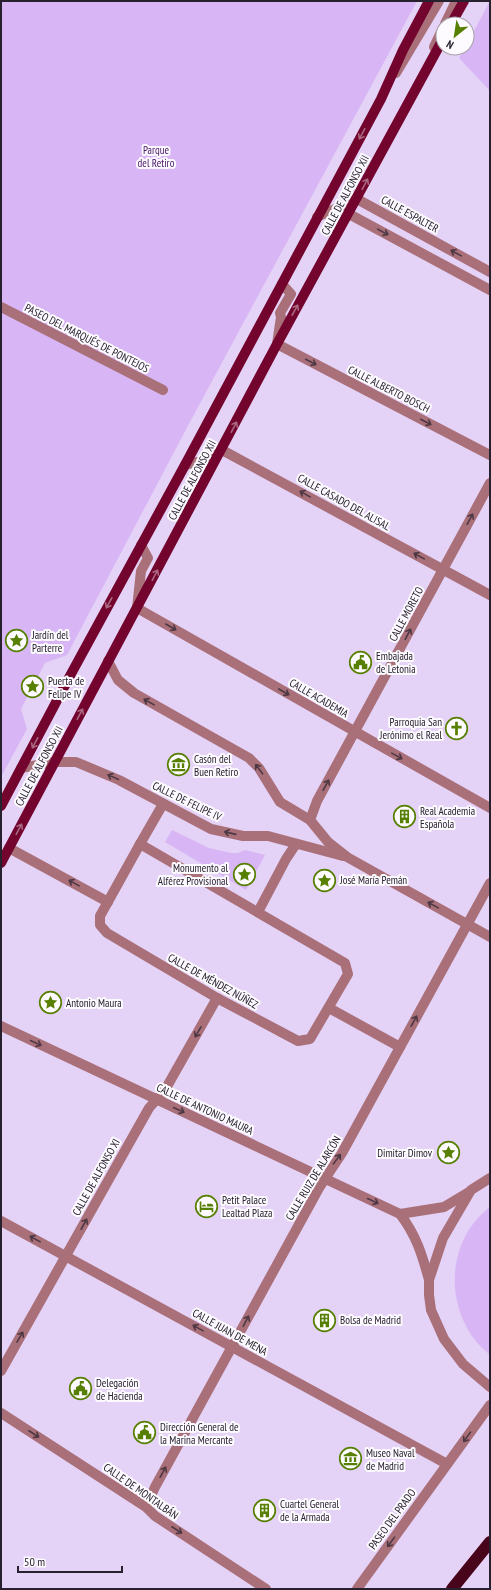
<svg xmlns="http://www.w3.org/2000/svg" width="491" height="1590" viewBox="0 0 491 1590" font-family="'PT Sans Narrow',sans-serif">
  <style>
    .green { fill: #d8b6f5 }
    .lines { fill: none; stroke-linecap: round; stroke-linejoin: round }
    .minor { stroke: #a97079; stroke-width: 10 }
    .major { stroke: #72042d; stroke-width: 10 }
    .highway { stroke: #48041b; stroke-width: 12 }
    .oneway { stroke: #aa6781 }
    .oneway2 { stroke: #4e3844 }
    .labels { text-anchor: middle; stroke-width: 4; stroke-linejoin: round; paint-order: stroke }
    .park-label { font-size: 11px; fill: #451464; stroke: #fdfbff }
    .street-label { font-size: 11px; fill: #27202e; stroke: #fdfbff }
    .poi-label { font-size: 11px; fill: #27202e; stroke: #fdfbff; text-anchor: start }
  </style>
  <rect width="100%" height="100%" fill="#e5d2f7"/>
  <g class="green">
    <path d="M1,1H417L190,422L67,655L45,663L21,709L27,729L1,777Z"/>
    <path d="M490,1V91L459,58L465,48H467V44Z"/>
    <path d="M172,830L209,848L231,853H238L245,850L265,855L246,890L165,842Z"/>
    <path d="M490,1207V1355C444,1319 442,1243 490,1207Z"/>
  </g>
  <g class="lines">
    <g class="minor">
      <path d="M445,24L456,1"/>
      <path d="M434,47L443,28"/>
      <path d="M396,73L439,1"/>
      <path d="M349,214L490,290"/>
      <path d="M317,217L357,199L490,272"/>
      <path d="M282,284L291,294L280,313L281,317L277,344L490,455"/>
      <path d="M1,307L163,390"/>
      <path d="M185,465L201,461L222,450L490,595"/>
      <path d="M141,545L148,558L141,571L137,608L490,808"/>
      <path d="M108,661L118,680L134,693L249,758L259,768L280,802L310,820L328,842L347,857L490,937"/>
      <path d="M21,768L55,762H76L119,780L211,829L243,836H268L343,856"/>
      <path d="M310,820L317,801L490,483"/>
      <path d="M140,844L345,963L348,974L310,1039L298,1041L217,998L107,933L100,925V916Z"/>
      <path d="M140,844L163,804"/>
      <path d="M9,848L108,902"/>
      <path d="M258,912L286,859L296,844"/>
      <path d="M329,1008L400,1047"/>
      <path d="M1,1026L400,1214C416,1235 422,1254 429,1280"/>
      <path d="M490,1178L471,1190L443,1238L429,1280V1295L431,1310L444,1339L463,1364L490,1387"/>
      <path d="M400,1214L444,1207L469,1192"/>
      <path d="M1,1221L447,1464"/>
      <path d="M1,1371L149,1108L165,1090L217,998"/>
      <path d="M1,1413L146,1507L155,1516L266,1589"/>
      <path d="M146,1507L155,1487L319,1188L342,1153L490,883"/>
      <path d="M357,1589L490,1405"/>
    </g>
    <g class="major">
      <path d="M451,24L464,1"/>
      <path d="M1,806L71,674L185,465L381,99L403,50L429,1"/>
      <path d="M1,863L277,344L443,39"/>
    </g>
    <path class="highway" d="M452,1589L490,1542"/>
  </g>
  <defs><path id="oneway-shaft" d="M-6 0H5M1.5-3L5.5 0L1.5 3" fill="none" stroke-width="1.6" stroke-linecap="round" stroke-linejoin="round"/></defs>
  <g class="oneway">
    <use href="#oneway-shaft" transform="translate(362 134) rotate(118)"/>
    <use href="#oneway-shaft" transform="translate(365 184) rotate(-62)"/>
    <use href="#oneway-shaft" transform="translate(295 310) rotate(-61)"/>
    <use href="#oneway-shaft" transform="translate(234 427) rotate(-62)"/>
    <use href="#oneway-shaft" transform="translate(155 575) rotate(-62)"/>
    <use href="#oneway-shaft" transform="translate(109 603) rotate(119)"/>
    <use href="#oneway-shaft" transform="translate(80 714) rotate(-62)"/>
    <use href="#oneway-shaft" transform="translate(35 743) rotate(118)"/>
    <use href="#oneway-shaft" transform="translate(19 829) rotate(-62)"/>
  </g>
  <g class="oneway2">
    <use href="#oneway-shaft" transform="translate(383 232) rotate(28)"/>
    <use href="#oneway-shaft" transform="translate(456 253) rotate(-151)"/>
    <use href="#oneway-shaft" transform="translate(311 362) rotate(27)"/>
    <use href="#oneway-shaft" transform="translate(426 422) rotate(27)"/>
    <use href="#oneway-shaft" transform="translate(305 494) rotate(-151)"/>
    <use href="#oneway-shaft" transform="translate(470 519) rotate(-62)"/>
    <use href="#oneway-shaft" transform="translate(419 556) rotate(-151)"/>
    <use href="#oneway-shaft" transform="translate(171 627) rotate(30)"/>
    <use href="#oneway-shaft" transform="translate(408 634) rotate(-62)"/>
    <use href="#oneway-shaft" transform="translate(284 692) rotate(30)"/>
    <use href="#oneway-shaft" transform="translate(149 702) rotate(-151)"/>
    <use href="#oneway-shaft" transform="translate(397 756) rotate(29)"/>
    <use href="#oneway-shaft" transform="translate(259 769) rotate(-127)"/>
    <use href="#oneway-shaft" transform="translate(113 777) rotate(-155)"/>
    <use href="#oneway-shaft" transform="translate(326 785) rotate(-61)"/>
    <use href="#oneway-shaft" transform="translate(230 833) rotate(-167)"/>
    <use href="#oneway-shaft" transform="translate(74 883) rotate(-151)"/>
    <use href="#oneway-shaft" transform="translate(433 905) rotate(-151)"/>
    <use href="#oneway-shaft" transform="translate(414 1021) rotate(-61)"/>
    <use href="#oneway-shaft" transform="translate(198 1032) rotate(120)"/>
    <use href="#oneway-shaft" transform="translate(36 1043) rotate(25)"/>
    <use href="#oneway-shaft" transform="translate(179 1110) rotate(25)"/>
    <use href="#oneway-shaft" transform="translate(337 1159) rotate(-54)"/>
    <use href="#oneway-shaft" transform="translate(373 1201) rotate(25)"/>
    <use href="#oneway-shaft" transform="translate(84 1224) rotate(-61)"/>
    <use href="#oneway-shaft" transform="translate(35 1239) rotate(-151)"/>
    <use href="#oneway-shaft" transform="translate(246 1321) rotate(-62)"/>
    <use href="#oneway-shaft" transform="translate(198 1328) rotate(-151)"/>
    <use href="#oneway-shaft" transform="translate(20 1337) rotate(-60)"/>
    <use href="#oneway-shaft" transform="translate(34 1434) rotate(33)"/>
    <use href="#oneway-shaft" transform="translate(467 1437) rotate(126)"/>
    <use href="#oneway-shaft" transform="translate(163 1472) rotate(-61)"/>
    <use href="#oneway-shaft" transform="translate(177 1530) rotate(33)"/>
    <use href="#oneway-shaft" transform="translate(391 1542) rotate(126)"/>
  </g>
  <defs>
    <symbol id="sight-ring" viewBox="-11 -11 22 22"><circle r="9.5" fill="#fdfbff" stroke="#578003" stroke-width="1.5"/><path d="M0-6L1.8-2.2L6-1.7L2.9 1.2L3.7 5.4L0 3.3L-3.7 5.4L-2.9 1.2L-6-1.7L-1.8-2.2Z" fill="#578003"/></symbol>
    <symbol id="civic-ring" viewBox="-11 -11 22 22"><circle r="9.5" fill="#fdfbff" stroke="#578003" stroke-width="1.5"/><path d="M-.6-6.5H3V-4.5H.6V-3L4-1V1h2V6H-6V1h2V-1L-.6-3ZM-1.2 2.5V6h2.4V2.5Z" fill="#578003"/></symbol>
    <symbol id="church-ring" viewBox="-11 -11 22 22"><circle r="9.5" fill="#fdfbff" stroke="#578003" stroke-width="1.5"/><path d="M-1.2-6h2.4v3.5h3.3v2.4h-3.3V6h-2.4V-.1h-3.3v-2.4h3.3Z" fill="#578003"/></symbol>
    <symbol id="museum-ring" viewBox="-11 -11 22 22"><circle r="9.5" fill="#fdfbff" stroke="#578003" stroke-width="1.5"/><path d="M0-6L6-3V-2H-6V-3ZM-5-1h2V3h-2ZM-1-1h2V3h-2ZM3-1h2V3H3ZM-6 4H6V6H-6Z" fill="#578003"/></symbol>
    <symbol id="building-ring" viewBox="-11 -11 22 22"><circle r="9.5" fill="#fdfbff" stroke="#578003" stroke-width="1.5"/><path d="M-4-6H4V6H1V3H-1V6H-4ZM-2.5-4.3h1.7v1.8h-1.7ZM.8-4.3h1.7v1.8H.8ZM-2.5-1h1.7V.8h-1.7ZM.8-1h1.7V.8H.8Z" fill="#578003"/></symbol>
    <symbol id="hotel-ring" viewBox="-11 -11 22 22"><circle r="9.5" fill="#fdfbff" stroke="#578003" stroke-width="1.5"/><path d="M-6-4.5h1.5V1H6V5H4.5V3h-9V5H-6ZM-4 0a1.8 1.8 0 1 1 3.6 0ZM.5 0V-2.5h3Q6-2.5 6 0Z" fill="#578003"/></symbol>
  </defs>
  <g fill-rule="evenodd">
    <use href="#sight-ring" x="4" y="628" width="25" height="25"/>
    <use href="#civic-ring" x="348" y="650" width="25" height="25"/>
    <use href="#sight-ring" x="20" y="674" width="25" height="25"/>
    <use href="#church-ring" x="444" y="716" width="25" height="25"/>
    <use href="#museum-ring" x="166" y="752" width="25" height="25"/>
    <use href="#building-ring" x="392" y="804" width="25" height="25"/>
    <use href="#sight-ring" x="232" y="862" width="25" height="25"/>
    <use href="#sight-ring" x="312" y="868" width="25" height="25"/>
    <use href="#sight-ring" x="38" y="990" width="25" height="25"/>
    <use href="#sight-ring" x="436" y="1140" width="25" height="25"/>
    <use href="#hotel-ring" x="194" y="1194" width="25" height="25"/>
    <use href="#building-ring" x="312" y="1308" width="25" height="25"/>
    <use href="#civic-ring" x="68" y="1376" width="25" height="25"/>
    <use href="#civic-ring" x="132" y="1420" width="25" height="25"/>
    <use href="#museum-ring" x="338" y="1446" width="25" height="25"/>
    <use href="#building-ring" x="252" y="1498" width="25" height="25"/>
  </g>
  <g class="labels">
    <g class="park-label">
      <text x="156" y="154">Parque<tspan x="156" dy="13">del Retiro</tspan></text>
    </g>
    <g class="street-label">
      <text transform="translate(345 195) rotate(-62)" y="4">CALLE DE ALFONSO XII</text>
      <text transform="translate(410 214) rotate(29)" y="4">CALLE ESPALTER</text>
      <text transform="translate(87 338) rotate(27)" y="4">PASEO DEL MARQUÉS DE PONTEJOS</text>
      <text transform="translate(389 389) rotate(27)" y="4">CALLE ALBERTO BOSCH</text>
      <text transform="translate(192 480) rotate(-62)" y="4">CALLE DE ALFONSO XII</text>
      <text transform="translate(344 502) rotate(29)" y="4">CALLE CASADO DEL ALISAL</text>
      <text transform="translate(406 614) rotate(-62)" y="4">CALLE MORETO</text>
      <text transform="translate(319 698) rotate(30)" y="4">CALLE ACADEMIA</text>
      <text transform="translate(39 766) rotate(-62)" y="4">CALLE DE ALFONSO XII</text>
      <text transform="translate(187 801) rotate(26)" y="4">CALLE DE FELIPE IV</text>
      <text transform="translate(213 981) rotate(29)" y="4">CALLE DE MÉNDEZ NÚÑEZ</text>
      <text transform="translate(205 1109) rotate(25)" y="4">CALLE DE ANTONIO MAURA</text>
      <text transform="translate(96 1177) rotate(-61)" y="4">CALLE DE ALFONSO XI</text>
      <text transform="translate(313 1178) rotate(-59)" y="4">CALLE RUIZ DE ALARCÓN</text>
      <text transform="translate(230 1332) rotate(29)" y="4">CALLE JUAN DE MENA</text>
      <text transform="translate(141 1491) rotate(35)" y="4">CALLE DE MONTALBÁN</text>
      <text transform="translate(392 1519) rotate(-54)" y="4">PASEO DEL PRADO</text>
    </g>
    <g class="poi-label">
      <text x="32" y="639">Jardín del<tspan x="32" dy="13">Parterre</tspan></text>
      <text x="376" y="660">Embajada<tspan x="376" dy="13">de Letonia</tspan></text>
      <text x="48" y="685">Puerta de<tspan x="48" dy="13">Felipe IV</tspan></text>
      <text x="442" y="726" text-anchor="end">Parroquia San<tspan x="442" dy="13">Jerónimo el Real</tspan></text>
      <text x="194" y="763">Casón del<tspan x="194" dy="13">Buen Retiro</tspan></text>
      <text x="420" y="815">Real Academia<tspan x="420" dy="13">Española</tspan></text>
      <text x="228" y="872" text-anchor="end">Monumento al<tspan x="228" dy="13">Alférez Provisional</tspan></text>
      <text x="340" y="884">José María Pemán</text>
      <text x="66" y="1007">Antonio Maura</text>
      <text x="432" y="1157" text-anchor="end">Dimitar Dimov</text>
      <text x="222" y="1204">Petit Palace<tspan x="222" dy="13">Lealtad Plaza</tspan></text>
      <text x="340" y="1324">Bolsa de Madrid</text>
      <text x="96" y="1387">Delegación<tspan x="96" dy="13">de Hacienda</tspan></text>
      <text x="160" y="1431">Dirección General de<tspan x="160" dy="13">la Marina Mercante</tspan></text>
      <text x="366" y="1457">Museo Naval<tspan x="366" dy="13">de Madrid</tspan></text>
      <text x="280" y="1508">Cuartel General<tspan x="280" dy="13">de la Armada</tspan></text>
    </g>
  </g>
  <rect width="491" height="1590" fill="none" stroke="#27202e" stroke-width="4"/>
  <g transform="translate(455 36) rotate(210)"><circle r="19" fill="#fdfbff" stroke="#a7a3ab"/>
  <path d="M0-3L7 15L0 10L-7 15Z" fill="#578003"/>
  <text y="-6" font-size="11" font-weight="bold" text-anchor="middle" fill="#27202e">N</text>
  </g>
  <path d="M18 1566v6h104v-6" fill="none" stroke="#27202e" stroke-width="2"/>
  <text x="24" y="1566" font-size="12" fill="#27202e" stroke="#fdfbff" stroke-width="3" paint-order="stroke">50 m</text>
</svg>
